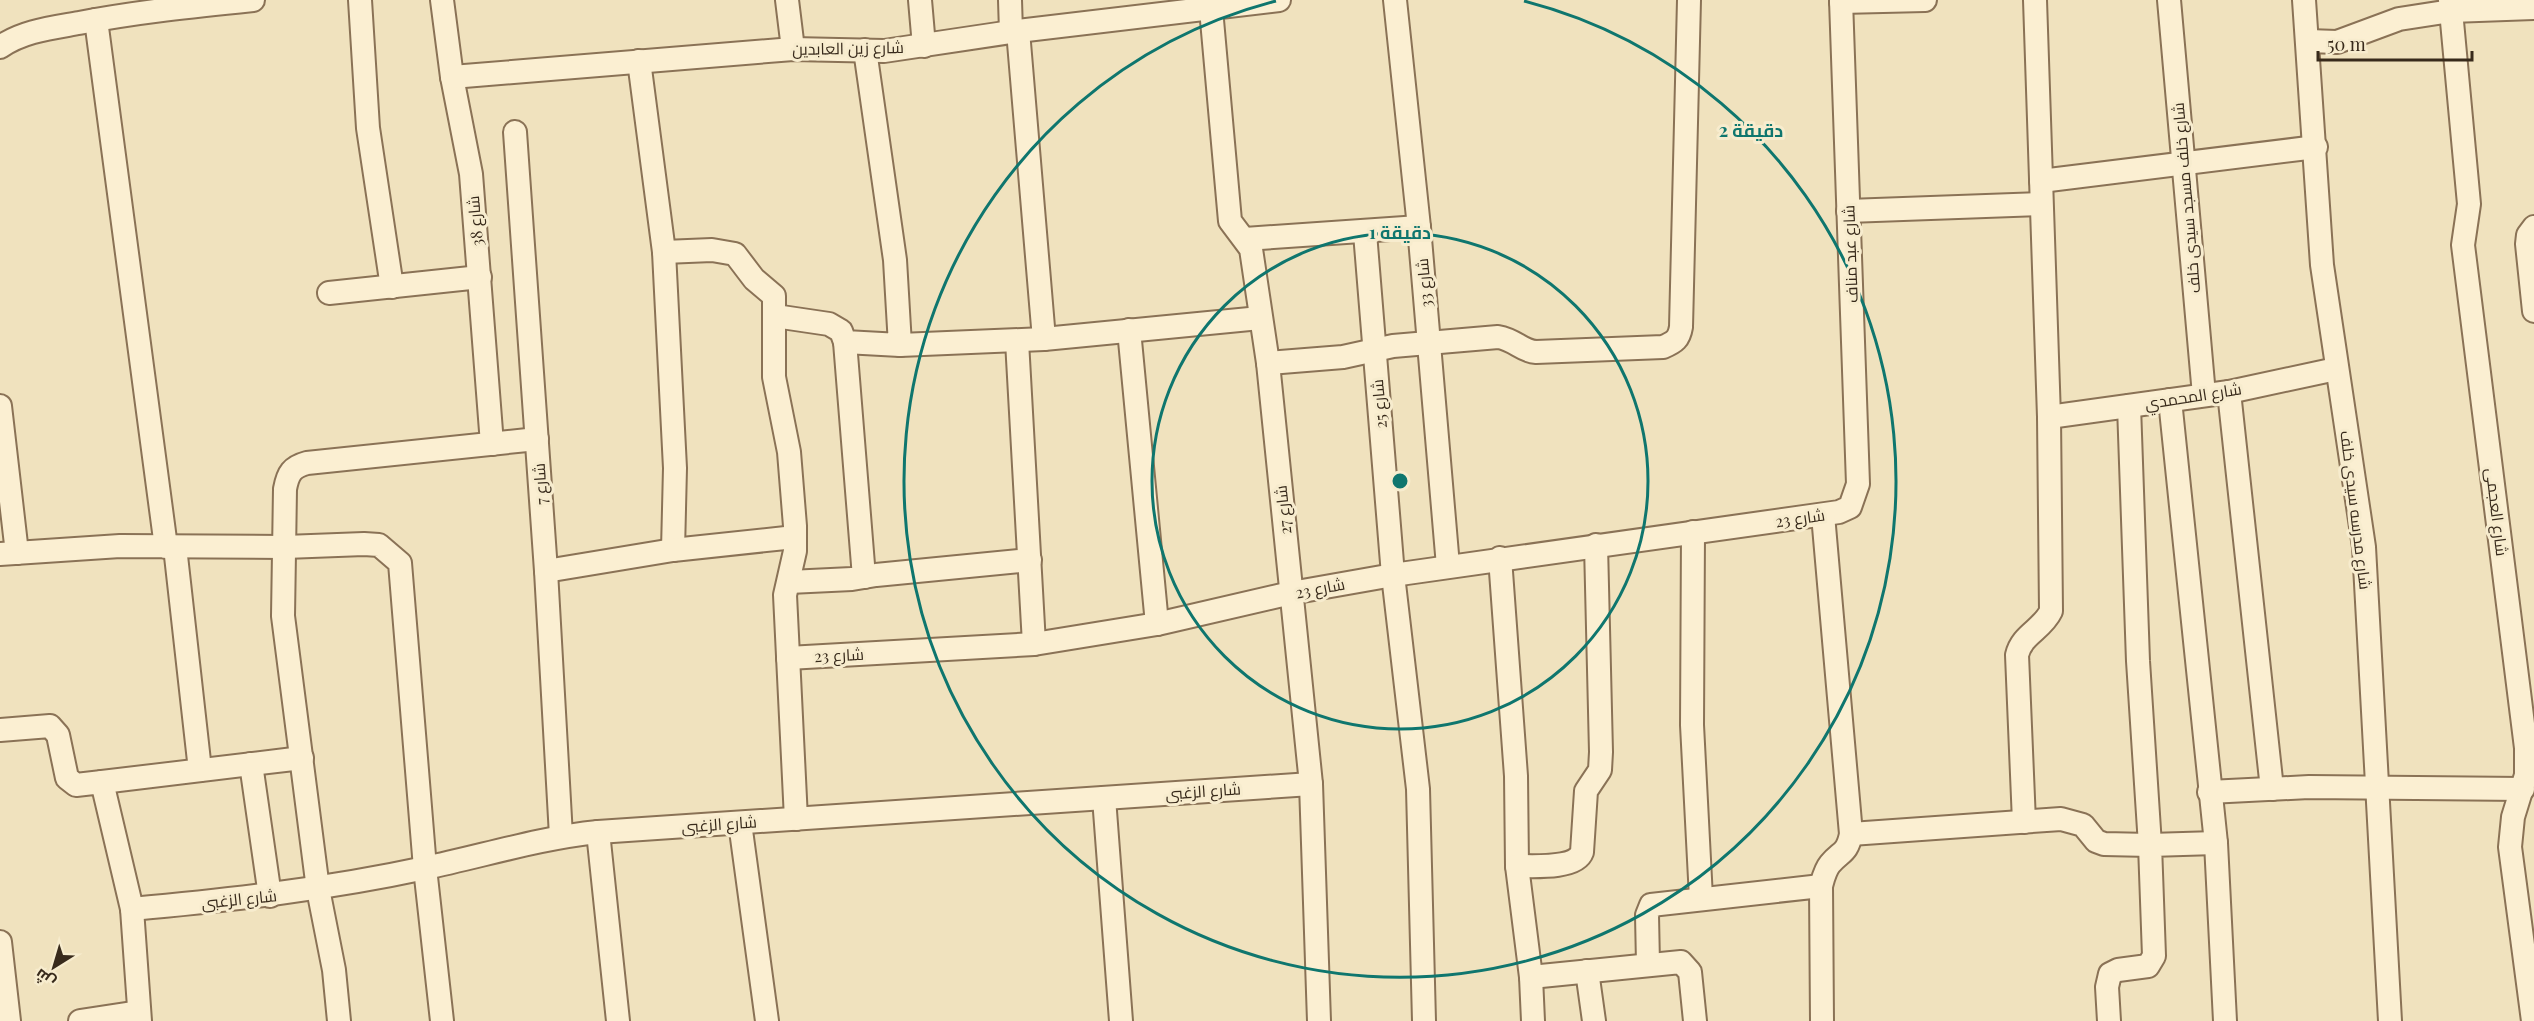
<svg xmlns="http://www.w3.org/2000/svg" width="2534" height="1021" viewBox="0 0 2534 1021" font-family="'Playfair Display',Cairo,serif">
  <style>
    .lines { fill: none; stroke-linecap: round; stroke-linejoin: round }
    .minor-casing { stroke: #8a7256; stroke-width: 26 }
    .minor { stroke: #fbefd2; stroke-width: 22 }
    .ring { fill: none; stroke: #0f766e; stroke-width: 3 }
    .labels { text-anchor: middle; stroke-width: 6; stroke-linejoin: round; paint-order: stroke }
    .street-label { font-size: 16px; fill: #382a1b; stroke: #f7ecce }
    .centre { fill: #0f766e; stroke: #f7ecce; stroke-width: 3 }
    .ring-label { font-size: 18px; text-anchor: middle; font-weight: bold; fill: #0f766e; stroke: #f7ecce; stroke-width: 6; stroke-linejoin: round; paint-order: stroke }
  </style>
  <rect width="100%" height="100%" fill="#f0e2be"/>
  <g class="lines">
    <defs>
      <g id="minor">
        <path d="M360,0L368,128L392,287"/>
        <path d="M442,0L452,77L471,174L492,444"/>
        <path d="M787,0L793,49"/>
        <path d="M920,0L924,46"/>
        <path d="M1010,0L1011,32"/>
        <path d="M1395,0L1419,227L1448,566"/>
        <path d="M2169,0L2204,395"/>
        <path d="M2304,0L2322,265L2364,547L2390,1021"/>
        <path d="M2450,0L2469,204L2463,245L2526,748V775L2513,817L2510,847L2533,1021"/>
        <path d="M1841,2L1925,0"/>
        <path d="M1211,9L1230,221L1251,249L1268,363L1311,784L1319,1021"/>
        <path d="M96,20L166,547"/>
        <path d="M1018,31L1044,339"/>
        <path d="M2308,41L2337,42L2399,19L2451,11L2534,8"/>
        <path d="M0,47C23,31 51,28 79,23C137,12 194,6 253,0"/>
        <path d="M639,61L664,252L675,468L673,550"/>
        <path d="M452,77L793,49L884,51L1018,31L1279,0"/>
        <path d="M515,132L546,571L561,836"/>
        <path d="M2041,181L2316,147"/>
        <path d="M1848,211L2041,204"/>
        <path d="M2534,227L2528,235L2527,244L2534,311"/>
        <path d="M1365,233L1393,575L1418,789L1424,1021"/>
        <path d="M1245,239L1419,227"/>
        <path d="M664,252L712,250L735,254L754,279L774,296V377L789,452L795,526V551L785,595L796,819"/>
        <path d="M329,293L480,277"/>
        <path d="M775,316L829,324L841,331L845,342L900,345L895,260L865,50"/>
        <path d="M1129,330L1157,624"/>
        <path d="M1017,341L1034,644"/>
        <path d="M845,342L864,577"/>
        <path d="M900,345L1044,339L1260,318"/>
        <path d="M1268,363L1343,357L1393,346L1498,337C1516,340 1521,351 1536,352L1663,347C1675,342 1679,339 1681,327L1689,0"/>
        <path d="M2229,392L2272,789"/>
        <path d="M2170,400L2216,843L2225,1021"/>
        <path d="M0,406L17,553"/>
        <path d="M2049,417L2229,392L2336,369"/>
        <path d="M1693,532L1692,725L1701,898"/>
        <path d="M175,547L200,770"/>
        <path d="M0,554L120,546L285,547L364,544L379,545L400,563L425,868L442,1021"/>
        <path d="M1500,558L1516,776L1517,866L1531,977L1533,1021"/>
        <path d="M546,571L673,550L795,537"/>
        <path d="M789,582L852,579L876,575L1030,560"/>
        <path d="M788,658L1034,644L1157,624L1291,593L1393,575L1839,512L1850,507L1858,484L1841,0"/>
        <path d="M0,730L50,726L58,735L67,778L76,785L102,782L132,909L140,1021"/>
        <path d="M251,764L270,896"/>
        <path d="M102,782L302,758"/>
        <path d="M2209,792L2309,787L2523,789"/>
        <path d="M1104,798L1121,1021"/>
        <path d="M2024,822L2017,655C2022,634 2042,630 2051,611L2049,417L2035,0"/>
        <path d="M740,823L767,1021"/>
        <path d="M598,832L618,1021"/>
        <path d="M1851,834L2061,819L2083,825L2096,841L2104,844L2150,845L2138,661L2129,406"/>
        <path d="M1517,866C1533,866 1576,869 1582,852L1586,791L1600,770L1601,752L1596,545"/>
        <path d="M132,909C230,900 328,889 425,868C483,856 539,838 598,832L1311,784"/>
        <path d="M0,942L9,1021"/>
        <path d="M1648,964L1647,915L1651,905L1821,886"/>
        <path d="M1587,971L1594,1021"/>
        <path d="M1531,977L1681,962L1690,972L1695,1021"/>
        <path d="M80,1021L139,1012"/>
        <path d="M339,1021L334,970L318,889L283,616L285,489C288,473 292,467 307,463L537,439"/>
        <path d="M1822,1021L1821,886C1823,879 1825,870 1830,864C1841,851 1847,854 1851,834L1823,515"/>
        <path d="M2109,1021L2107,987L2110,974L2118,970L2148,966L2154,956L2150,845L2216,843"/>
      </g>
    </defs>
    <use href="#minor" class="minor-casing"/>
    <use href="#minor" class="minor"/>
  </g>
  <g class="ring">
    <circle cx="1400" cy="481" r="248"/>
    <path d="M1524 1A496 496 0 1 1 1276 1"/>
  </g>
  <g class="labels">
    <g class="street-label">
      <text transform="translate(848 48) rotate(-1)" y="6">شارع زين العابدين</text>
      <text transform="translate(2186 198) rotate(-95)" y="6">شارع خلف مسجد سيدى خلف</text>
      <text transform="translate(475 221) rotate(-95)" y="6">شارع 38</text>
      <text transform="translate(1850 254) rotate(-92)" y="6">شارع عبد مناف</text>
      <text transform="translate(1424 283) rotate(-95)" y="6">شارع 33</text>
      <text transform="translate(2193 396) rotate(-9)" y="6">شارع المحمدي</text>
      <text transform="translate(1379 404) rotate(-95)" y="6">شارع 25</text>
      <text transform="translate(540 484) rotate(-94)" y="6">شارع 7</text>
      <text transform="translate(1283 510) rotate(-96)" y="6">شارع 27</text>
      <text transform="translate(2356 510) rotate(83)" y="6">شارع مدرسه سيدى خلف</text>
      <text transform="translate(2497 512) rotate(83)" y="6">شارع العجمى</text>
      <text transform="translate(1800 518) rotate(-8)" y="6">شارع 23</text>
      <text transform="translate(1320 588) rotate(-11)" y="6">شارع 23</text>
      <text transform="translate(839 655) rotate(-3)" y="6">شارع 23</text>
      <text transform="translate(1203 791) rotate(-4)" y="6">شارع الزغبى</text>
      <text transform="translate(719 824) rotate(-4)" y="6">شارع الزغبى</text>
      <text transform="translate(239 899) rotate(-6)" y="6">شارع الزغبى</text>
    </g>
  </g>
  <circle cx="1400" cy="481" r="9" class="centre"/>
  <g class="ring-label">
    <text x="1751" y="137">2 دقيقة</text>
    <text x="1400" y="239">1 دقيقة</text>
  </g>
  <g transform="translate(54 967) rotate(217)" stroke="#f7ecce" stroke-width="4.5" paint-order="stroke">
  <path d="M0-4.5L10 22L0 15L-10 22Z" fill="#382a1b"/>
  <text y="-9" font-size="16" font-weight="bold" text-anchor="middle" fill="#382a1b">ش</text>
  </g>
  <path d="M2318 51v9h154v-9" fill="none" stroke="#382a1b" stroke-width="3"/>
  <text x="2327" y="51" font-size="18" fill="#382a1b" stroke="#f7ecce" stroke-width="4.5" paint-order="stroke">50 m</text>
</svg>
